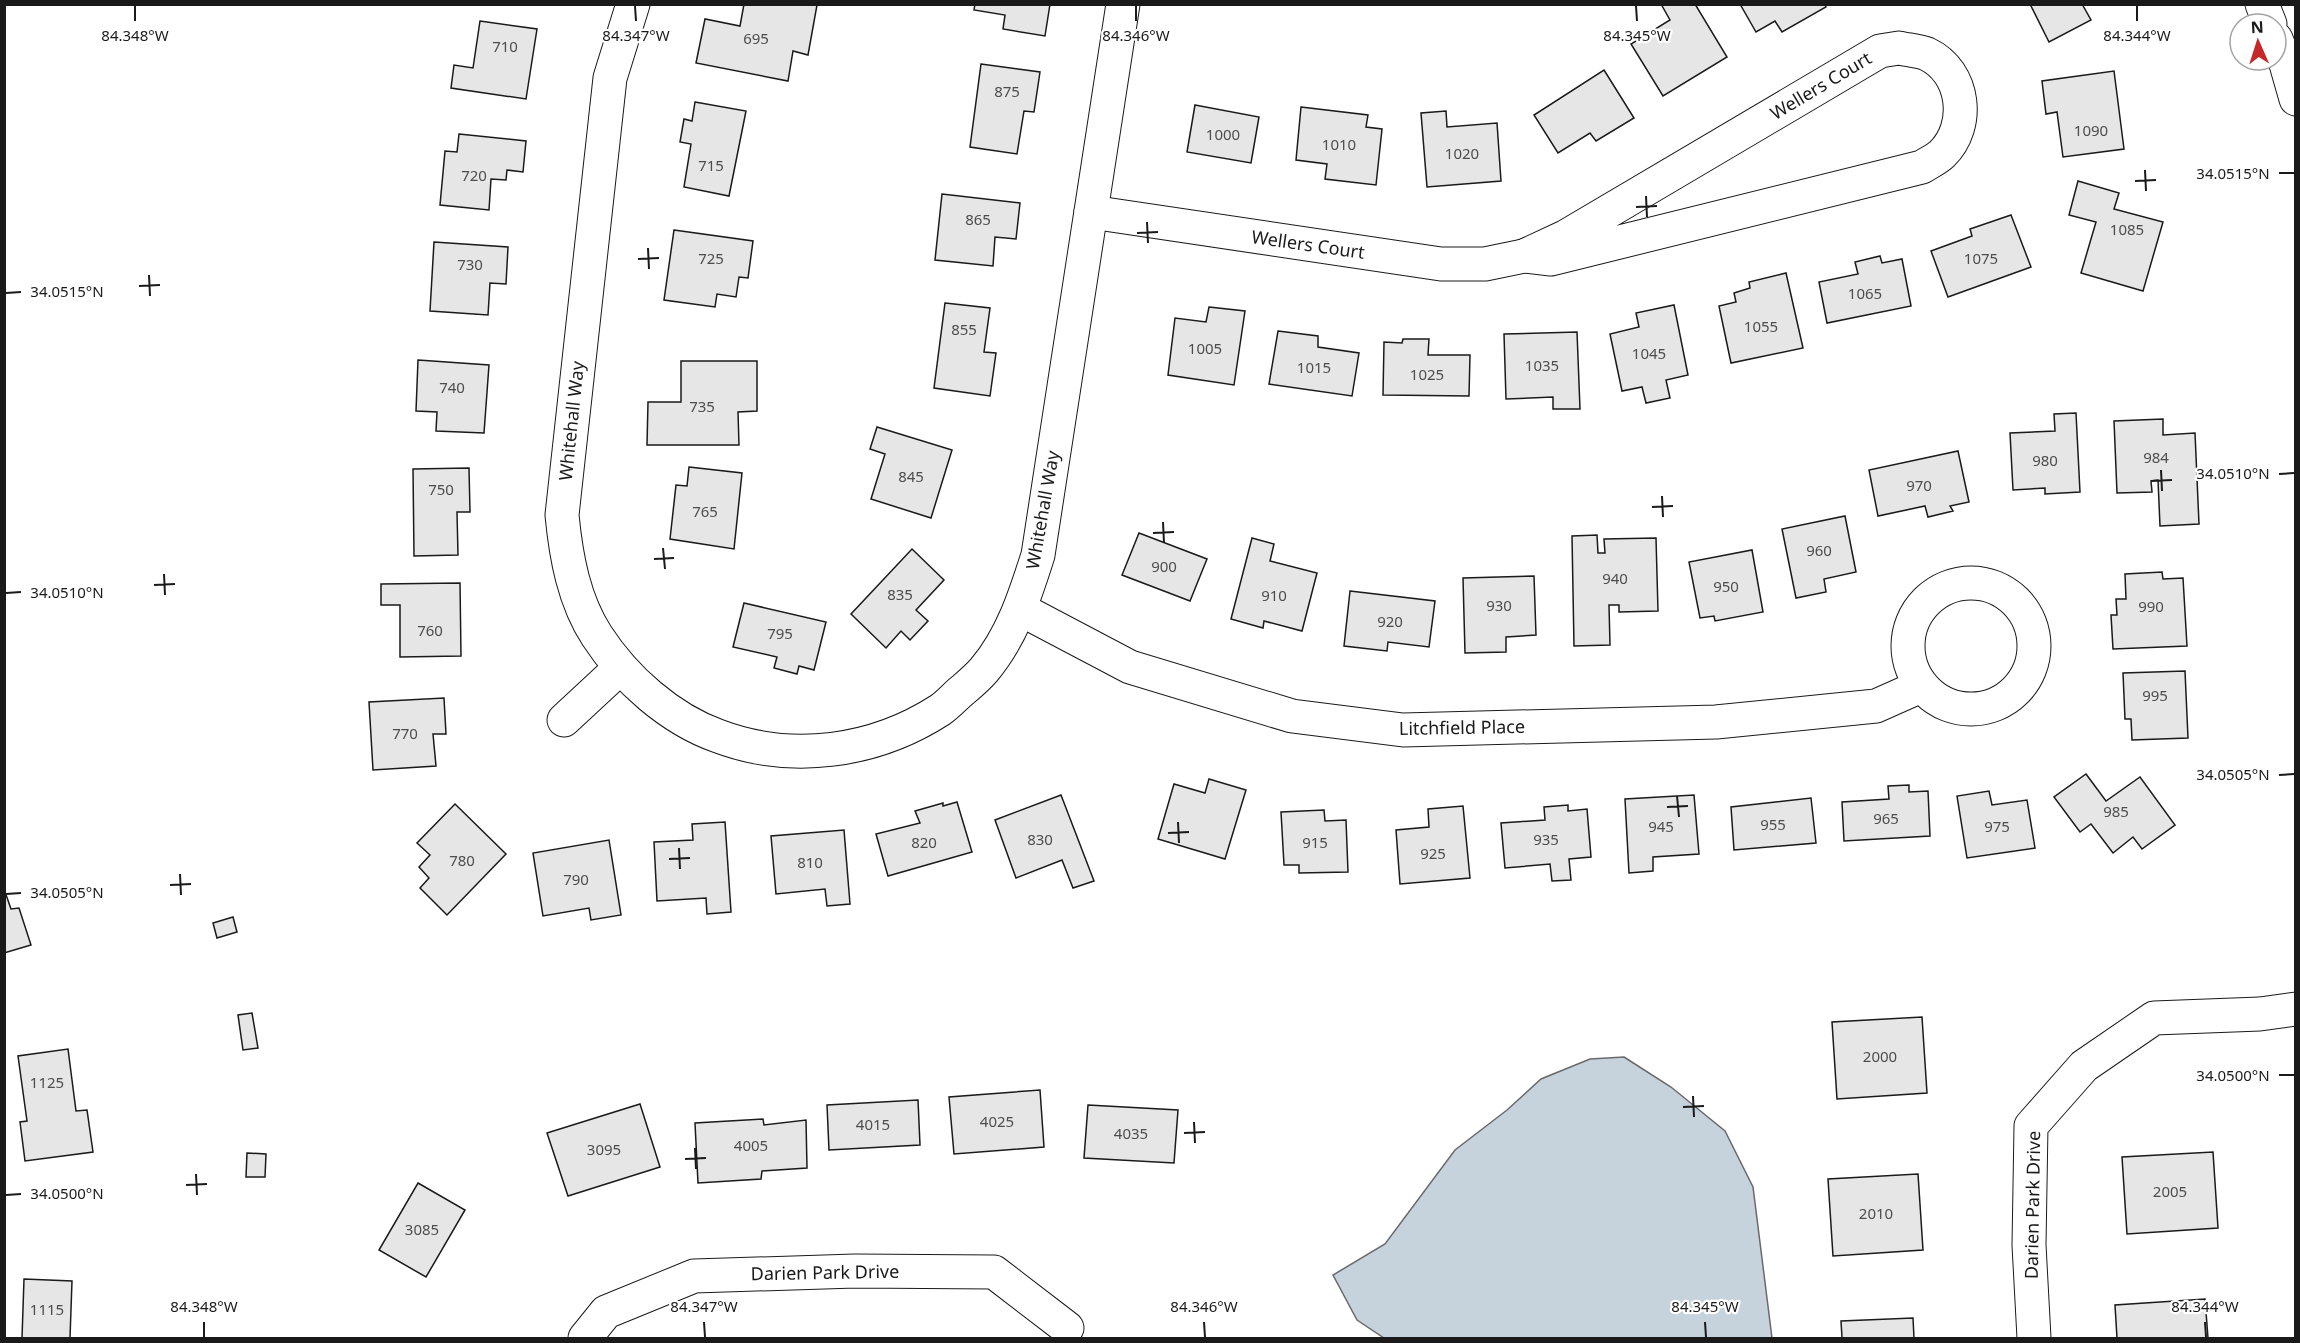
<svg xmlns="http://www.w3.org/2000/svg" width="2300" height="1343" viewBox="0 0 2300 1343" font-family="'Noto Sans',sans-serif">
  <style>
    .water { fill: #c6d2dc; stroke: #6a6a6a; stroke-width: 1.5 }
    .building { fill: #e6e6e6; stroke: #1a1a1a; stroke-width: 1.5 }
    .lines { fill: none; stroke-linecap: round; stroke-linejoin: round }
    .street-casing { stroke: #1a1a1a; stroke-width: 35 }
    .primary-casing { stroke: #1a1a1a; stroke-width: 35 }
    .street { stroke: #fff; stroke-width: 33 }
    .primary { stroke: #fff; stroke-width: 33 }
    .ticks { fill: none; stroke: #1a1a1a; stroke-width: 2 }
    .labels { text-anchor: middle; stroke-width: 4.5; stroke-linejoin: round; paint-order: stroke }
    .number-label { font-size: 15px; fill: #4d4d4d }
    .street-label { font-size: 18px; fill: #1a1a1a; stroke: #fff }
    .ticks-label { font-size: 15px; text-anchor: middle; fill: #1a1a1a; stroke: #fff; stroke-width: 4.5; stroke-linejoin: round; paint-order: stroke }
  </style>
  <rect width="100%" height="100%" fill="#fff"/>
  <path class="water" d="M1624,1057L1671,1087L1725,1131L1753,1187L1772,1338H1384L1357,1320L1333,1275L1385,1244L1455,1150L1507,1110L1541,1079L1590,1059Z"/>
  <g class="building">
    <path d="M744,4L817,5L808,55L793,51L788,81L696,63L705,19L740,26Z"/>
    <path d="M975,4H1050L1045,36L1003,29L1005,15L974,10Z"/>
    <path d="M1661,4H1695L1727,57L1663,96L1631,44L1670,20Z"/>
    <path d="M1740,4H1825L1826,7L1782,32L1775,21L1756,32Z"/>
    <path d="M2030,4H2082L2091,20L2049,42Z"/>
    <path d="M480,21L537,29L526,99L451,88L454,65L473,68Z"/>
    <path d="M981,64L1040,72L1034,112L1024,111L1017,154L970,147Z"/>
    <path d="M1604,70L1634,118L1596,141L1590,133L1558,153L1534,115Z"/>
    <path d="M2114,71L2124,149L2063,157L2057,112L2046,114L2042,81Z"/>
    <path d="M695,102L746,111L729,196L684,187L691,144L680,142L684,119L692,121Z"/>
    <path d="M1195,105L1259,117L1251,163L1187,152Z"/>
    <path d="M1301,107L1368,115L1366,127L1382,129L1376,185L1325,179L1327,164L1296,160Z"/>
    <path d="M1446,111L1447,127L1497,123L1501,181L1427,187L1421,113Z"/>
    <path d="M459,134L526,141L523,172L507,170L506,180L491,179L489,210L440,205L445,151L457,152Z"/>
    <path d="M2078,181L2119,193L2114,209L2163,222L2143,291L2081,273L2096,222L2069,215Z"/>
    <path d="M942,194L1020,203L1016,239L995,237L993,266L935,260Z"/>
    <path d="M2011,215L2031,267L1948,297L1931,251L1972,236L1970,229Z"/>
    <path d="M674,230L753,241L748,278L739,277L736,297L717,294L715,307L664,300Z"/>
    <path d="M434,242L508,247L506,284L490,283L488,315L430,311Z"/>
    <path d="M1880,256L1882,263L1902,259L1911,306L1827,323L1819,282L1858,274L1855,262Z"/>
    <path d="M1786,273L1803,348L1731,363L1719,306L1736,302L1734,293L1750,288L1749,282Z"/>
    <path d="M945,303L990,308L984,352L996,353L990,396L934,388Z"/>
    <path d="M1674,305L1688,375L1666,380L1670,398L1646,403L1642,387L1622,391L1610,334L1639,327L1636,313Z"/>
    <path d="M1209,307L1245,311L1234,385L1168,375L1175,318L1206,322Z"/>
    <path d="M1278,331L1318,336V347L1359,353L1352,396L1269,384Z"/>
    <path d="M1577,332L1580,409H1553V397L1506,399L1504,334Z"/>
    <path d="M1403,339H1429L1428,355H1470L1469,396L1383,395L1384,342L1402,343Z"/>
    <path d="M418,360L489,365L484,433L436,431L437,412L416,411Z"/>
    <path d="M681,361H757V411L738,412L739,445H647L648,402H681Z"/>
    <path d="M2076,413L2080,492L2045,494V488L2013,490L2010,433L2055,431L2054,414Z"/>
    <path d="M2163,419V435L2195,433L2199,524L2160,526L2158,480L2151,481L2152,492L2117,493L2114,421Z"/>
    <path d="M877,427L952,450L931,518L871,499L885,454L870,449Z"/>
    <path d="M1958,451L1969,502L1950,506L1953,511L1928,517L1925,506L1878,516L1869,470Z"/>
    <path d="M689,467L742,473L734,549L670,539L676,485L687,486Z"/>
    <path d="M469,468L470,512H457L458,555L414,556L413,469Z"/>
    <path d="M1845,516L1856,572L1824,579L1826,592L1796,598L1782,529Z"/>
    <path d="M1139,533L1207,559L1190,601L1122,575Z"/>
    <path d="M1597,535L1598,553H1605L1604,539L1656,538L1658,611L1619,612V605H1609L1610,645L1574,646L1572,536Z"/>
    <path d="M1252,538L1274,544L1270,561L1317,573L1302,631L1264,621L1263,628L1231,619Z"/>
    <path d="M912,549L944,580L916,610L928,621L910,640L901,631L886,648L851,614Z"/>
    <path d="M1752,550L1763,612L1715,621L1714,616L1700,618L1689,562Z"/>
    <path d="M2162,572L2163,579L2183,578L2187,646L2113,649L2111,615H2117L2116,599H2126L2125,574Z"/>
    <path d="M1534,576L1536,635L1506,637V652L1465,653L1463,578Z"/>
    <path d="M460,583L461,656L400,657V605H381V584Z"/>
    <path d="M1350,591L1435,601L1429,647L1388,642L1387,651L1344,646Z"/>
    <path d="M744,603L826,622L814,670L799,666L797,674L774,668L777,657L733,647Z"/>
    <path d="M2185,671L2188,738L2132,740L2131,719H2125L2123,673Z"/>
    <path d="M444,698L446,734H433L436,766L373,770L369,702Z"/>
    <path d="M2086,774L2106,801L2140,777L2175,825L2142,849L2133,837L2113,853L2091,824L2080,832L2054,797Z"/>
    <path d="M1209,779L1246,790L1225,859L1158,839L1174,784L1205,793Z"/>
    <path d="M1909,785V792L1928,791L1930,836L1844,841L1842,802L1889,799L1888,786Z"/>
    <path d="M1989,791L1992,805L2027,800L2035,848L1967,858L1957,796Z"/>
    <path d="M1061,795L1094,881L1073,888L1062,860L1016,878L995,820Z"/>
    <path d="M1694,795L1699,854L1653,857V871L1629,873L1625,799Z"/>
    <path d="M1811,798L1816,843L1734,850L1731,807Z"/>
    <path d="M957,802L972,852L888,876L876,834L920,823L915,811L943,803V806Z"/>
    <path d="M455,804L506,854L447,915L420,888L429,878L419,867L430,855L417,843Z"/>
    <path d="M1568,805V811L1587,809L1591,857L1569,859L1571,880L1552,881L1550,864L1505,868L1501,823L1545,820L1544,807Z"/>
    <path d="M1463,806L1470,878L1400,884L1396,830L1429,827L1428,809Z"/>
    <path d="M1324,810L1325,821L1346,820L1348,872L1299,873V865H1284L1281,812Z"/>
    <path d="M725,822L731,912L707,914L706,898L657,901L654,842L693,840L692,824Z"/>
    <path d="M844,830L850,904L827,906L825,889L776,894L771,836Z"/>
    <path d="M609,840L621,915L591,920L589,908L543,916L533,853Z"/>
    <path d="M4,889L11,909L19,908L31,945L4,953Z"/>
    <path d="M233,917L237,932L217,938L213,923Z"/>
    <path d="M252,1013L258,1048L243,1050L238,1015Z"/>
    <path d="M1922,1017L1927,1093L1837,1099L1832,1022Z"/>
    <path d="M68,1049L76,1111L87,1110L93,1152L25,1161L20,1122L27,1121L18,1056Z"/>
    <path d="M1040,1090L1044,1147L954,1154L949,1097Z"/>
    <path d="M918,1100L920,1145L829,1150L827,1105Z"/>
    <path d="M640,1104L660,1167L568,1196L547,1133Z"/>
    <path d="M1088,1105L1178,1110L1174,1163L1084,1158Z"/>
    <path d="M763,1119L764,1125L806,1120L807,1168L762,1171L761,1179L698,1183L695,1123Z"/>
    <path d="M2213,1152L2218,1228L2127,1234L2122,1157Z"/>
    <path d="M247,1153L266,1154L265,1177H246Z"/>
    <path d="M1918,1174L1923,1250L1833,1256L1828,1179Z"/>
    <path d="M418,1183L465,1210L426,1277L379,1250Z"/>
    <path d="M24,1279L72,1281L70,1338H22Z"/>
    <path d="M2205,1299L2208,1338H2117L2115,1305Z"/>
    <path d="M1913,1318L1914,1338H1842L1841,1321Z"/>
  </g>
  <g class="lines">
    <defs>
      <g id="street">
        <path d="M633,4L610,78L562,515C566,557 574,601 597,636C625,679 670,719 718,736C792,764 875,752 940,710C949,704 956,695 964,689C971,683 978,677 984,670C1012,637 1025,596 1038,555L1123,4"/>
        <path d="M1899,48C1908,50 1919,51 1927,54C1965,72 1971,126 1942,154C1937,159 1928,163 1922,167L1551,259L1524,256L1565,237L1880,51Z"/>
        <path d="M1091,212L1441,264H1485L1524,256"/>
        <circle cx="1971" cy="646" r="63"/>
        <path d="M1020,609L1130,667L1292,716L1403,730L1716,722L1876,706L1921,686"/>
        <path d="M564,720L620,668"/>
        <path d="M585,1338L606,1312L694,1276L855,1271L994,1272L1067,1328"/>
        <path d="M2034,1338L2029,1245L2031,1126L2084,1066L2154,1018L2260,1014L2296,1009"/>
      </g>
      <g id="primary">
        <path d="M2262,4L2270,24"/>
        <path d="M2276,39L2286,64L2296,99"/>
      </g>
    </defs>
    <use href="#street" class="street-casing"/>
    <use href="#primary" class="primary-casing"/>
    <use href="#street" class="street"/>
    <use href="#primary" class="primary"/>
  </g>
  <path class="ticks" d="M135,6V21M635,6L636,21M1136,6V21M1636,6L1637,21M2137,6V21M2145,170L2146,191M2279,173H2294M2135,181L2156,180M1646,196L1647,217M1636,207L1657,206M1147,222L1148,243M1137,233L1158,232M648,248L649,269M638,259L659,258M149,275L150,296M139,286L160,285M6,293L21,292M2161,470L2162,491M2279,474L2294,473M2151,481L2172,480M1662,496L1663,517M1652,507L1673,506M1163,522L1164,543M1153,533L1174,532M663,548L665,569M654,559L674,558M164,574L165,595M154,585L175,584M6,593L21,592M2279,775L2294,774M1677,796L1679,817M1667,807L1688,806M1178,822L1179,843M1168,833L1189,832M679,848L680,869M669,859L690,858M180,874L181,895M170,885L191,884M6,894L21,893M2279,1075H2294M1693,1096L1694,1117M1683,1107L1704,1106M1194,1122L1195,1143M1184,1133L1205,1132M695,1148L696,1169M685,1159L706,1158M196,1174L197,1195M186,1185L207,1184M6,1195L21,1194M204,1322V1337M704,1322L705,1337M1204,1322L1205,1337M1705,1322L1706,1337M2205,1322L2206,1337"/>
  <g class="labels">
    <g class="number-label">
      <text x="756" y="44">695</text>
      <text x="505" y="52">710</text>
      <text x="1007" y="97">875</text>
      <text x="2091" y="136">1090</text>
      <text x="1223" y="140">1000</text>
      <text x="1339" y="150">1010</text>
      <text x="1462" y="159">1020</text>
      <text x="711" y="171">715</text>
      <text x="474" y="181">720</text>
      <text x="978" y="225">865</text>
      <text x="2127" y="235">1085</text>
      <text x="711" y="264">725</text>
      <text x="1981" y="264">1075</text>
      <text x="470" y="270">730</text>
      <text x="1865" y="299">1065</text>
      <text x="1761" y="332">1055</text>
      <text x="964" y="335">855</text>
      <text x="1205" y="354">1005</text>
      <text x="1649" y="359">1045</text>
      <text x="1542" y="371">1035</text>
      <text x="1314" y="373">1015</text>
      <text x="1427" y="380">1025</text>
      <text x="452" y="393">740</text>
      <text x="702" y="412">735</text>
      <text x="2156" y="463">984</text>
      <text x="2045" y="466">980</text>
      <text x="911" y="482">845</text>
      <text x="1919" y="491">970</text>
      <text x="441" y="495">750</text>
      <text x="705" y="517">765</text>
      <text x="1819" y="556">960</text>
      <text x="1164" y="572">900</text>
      <text x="1615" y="584">940</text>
      <text x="1726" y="592">950</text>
      <text x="900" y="600">835</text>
      <text x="1274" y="601">910</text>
      <text x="1499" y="611">930</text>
      <text x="2151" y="612">990</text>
      <text x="1390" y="627">920</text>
      <text x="430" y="636">760</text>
      <text x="780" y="639">795</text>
      <text x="2155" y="701">995</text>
      <text x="405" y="739">770</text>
      <text x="2116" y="817">985</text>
      <text x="1886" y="824">965</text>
      <text x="1773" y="830">955</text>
      <text x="1661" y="832">945</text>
      <text x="1997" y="832">975</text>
      <text x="1040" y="845">830</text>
      <text x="1546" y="845">935</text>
      <text x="924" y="848">820</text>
      <text x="1315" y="848">915</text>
      <text x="1433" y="859">925</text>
      <text x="462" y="866">780</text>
      <text x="810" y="868">810</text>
      <text x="576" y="885">790</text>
      <text x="1880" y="1062">2000</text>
      <text x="47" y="1088">1125</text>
      <text x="997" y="1127">4025</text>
      <text x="873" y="1130">4015</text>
      <text x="1131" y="1139">4035</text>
      <text x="751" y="1151">4005</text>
      <text x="604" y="1155">3095</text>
      <text x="2170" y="1197">2005</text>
      <text x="1876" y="1219">2010</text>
      <text x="422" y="1235">3085</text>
      <text x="47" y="1315">1115</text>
    </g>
    <g class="street-label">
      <text transform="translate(1821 86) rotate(-31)" y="6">Wellers Court</text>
      <text transform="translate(1308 245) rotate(8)" y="6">Wellers Court</text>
      <text transform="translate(572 421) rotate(-84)" y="6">Whitehall Way</text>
      <text transform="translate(1043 510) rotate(-80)" y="6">Whitehall Way</text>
      <text transform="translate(1462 728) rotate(-1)" y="6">Litchfield Place</text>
      <text transform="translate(2033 1205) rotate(-89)" y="6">Darien Park Drive</text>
      <text transform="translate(825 1273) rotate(-1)" y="6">Darien Park Drive</text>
    </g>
  </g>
  <g class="ticks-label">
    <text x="135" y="41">84.348°W</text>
    <text x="636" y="41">84.347°W</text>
    <text x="1136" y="41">84.346°W</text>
    <text x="1637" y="41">84.345°W</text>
    <text x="2137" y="41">84.344°W</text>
    <text x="2233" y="179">34.0515°N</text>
    <text x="67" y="297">34.0515°N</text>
    <text x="2233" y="479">34.0510°N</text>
    <text x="67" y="598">34.0510°N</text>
    <text x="2233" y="780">34.0505°N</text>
    <text x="67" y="898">34.0505°N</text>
    <text x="2233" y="1081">34.0500°N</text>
    <text x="67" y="1199">34.0500°N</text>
    <text x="204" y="1312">84.348°W</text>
    <text x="704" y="1312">84.347°W</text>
    <text x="1204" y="1312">84.346°W</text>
    <text x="1705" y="1312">84.345°W</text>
    <text x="2205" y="1312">84.344°W</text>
  </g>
  <rect width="2300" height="1343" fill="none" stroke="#1a1a1a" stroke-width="12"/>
  <g transform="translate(2258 42) rotate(357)"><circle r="28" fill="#ffffff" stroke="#a3a3a3" stroke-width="1.5"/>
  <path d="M0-4.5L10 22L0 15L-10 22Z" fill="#c62828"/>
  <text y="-9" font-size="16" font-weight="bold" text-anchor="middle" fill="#1a1a1a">N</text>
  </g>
</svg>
